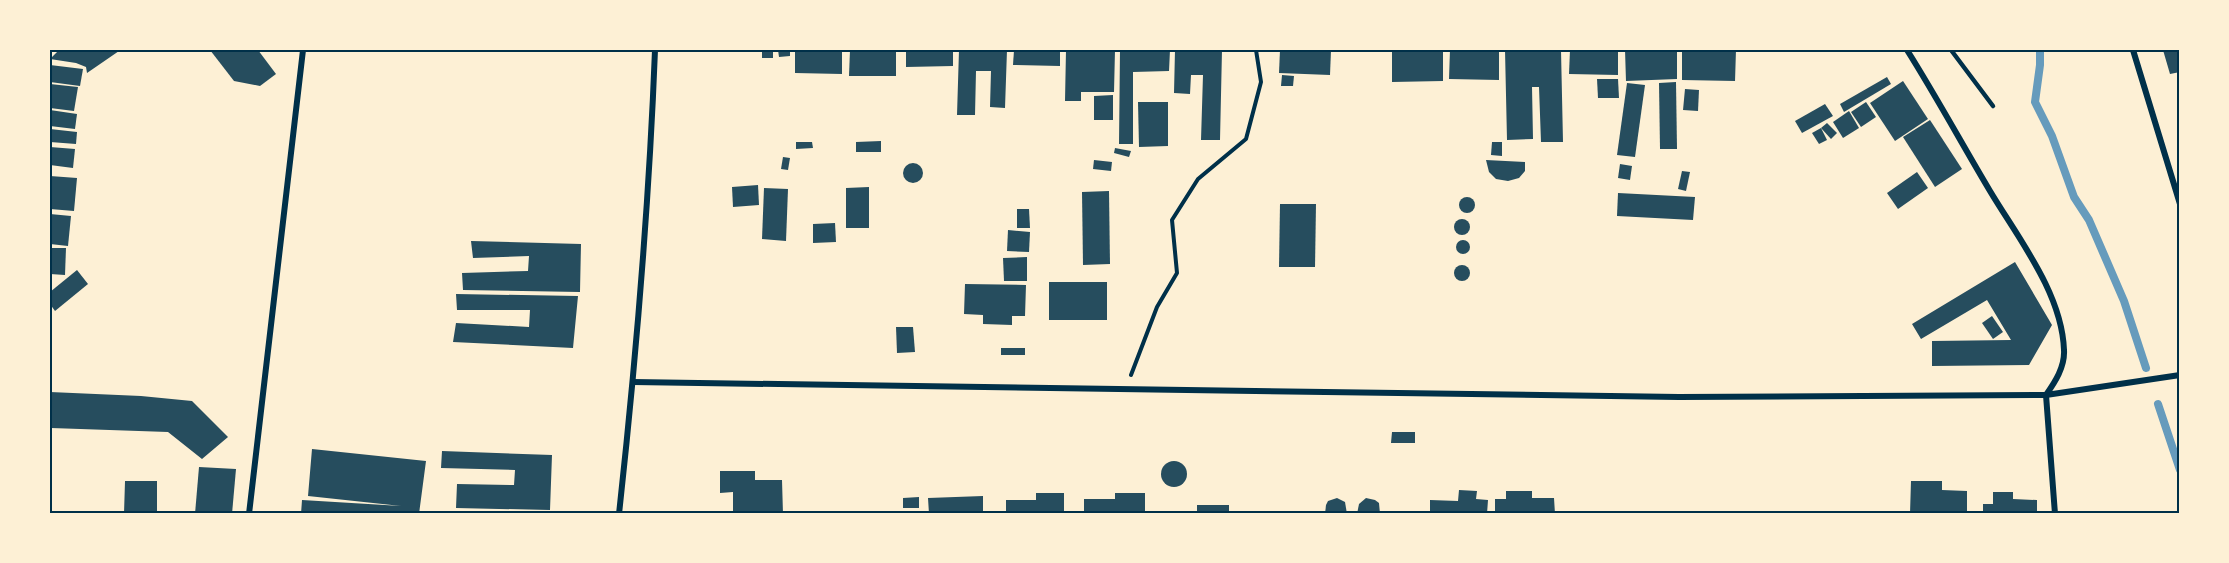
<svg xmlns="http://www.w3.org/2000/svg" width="2229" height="563" viewBox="0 0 2229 563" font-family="'Asap Condensed',sans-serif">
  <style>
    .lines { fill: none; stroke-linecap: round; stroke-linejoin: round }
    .stream { stroke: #669bbc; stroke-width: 8 }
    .building { fill: #264d5e }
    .path { stroke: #003049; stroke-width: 4 }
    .service { stroke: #003049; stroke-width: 4.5 }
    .minor { stroke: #003049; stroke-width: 6 }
    .neatline { fill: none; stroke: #003049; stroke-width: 2 }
  </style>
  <rect width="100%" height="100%" fill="#fdf0d5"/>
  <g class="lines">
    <g class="stream">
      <path d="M2040,50V65L2035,102L2052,136L2074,197L2089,220L2124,301L2146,368"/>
      <path d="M2158,404L2180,470"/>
    </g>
  </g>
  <g class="building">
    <path d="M59,50H118L119,51L87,73L86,67L76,63L50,59Z"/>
    <path d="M210,50H258L276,74L260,86L234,81Z"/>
    <rect x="762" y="50" width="11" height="8"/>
    <path d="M778,50H790V56L779,57Z"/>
    <path d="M795,50H842V74L795,73Z"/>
    <path d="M850,50H896V76H849Z"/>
    <path d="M906,50H953V66L906,67Z"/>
    <path d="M959,50H1007L1005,108L990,107L991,71H976L975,115H957Z"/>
    <path d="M1014,50H1060V66L1013,65Z"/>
    <path d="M1066,50H1115L1114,92H1081V101H1065Z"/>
    <path d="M1120,50H1170L1169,71L1133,72V144H1119Z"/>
    <path d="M1175,50H1222L1220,140H1201L1203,75H1191L1190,94L1174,93Z"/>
    <path d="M1280,50H1331L1330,75L1279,73Z"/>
    <path d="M1392,50H1443V81L1392,82Z"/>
    <path d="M1450,50H1499V80L1449,79Z"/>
    <path d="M1505,50H1561L1563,142H1541L1539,87H1532L1533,139L1507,140Z"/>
    <path d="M1570,50H1618V75L1569,74Z"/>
    <path d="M1625,50H1677V79L1626,81Z"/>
    <path d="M1682,50H1736L1735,81L1682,80Z"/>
    <path d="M2163,50H2180V72L2170,74Z"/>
    <path d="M50,65L83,69L80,86L50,82Z"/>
    <path d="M1282,75L1294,76L1293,86H1281Z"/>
    <path d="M1887,77L1891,84L1844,112L1840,104Z"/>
    <path d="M1597,79H1618L1619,98H1598Z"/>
    <path d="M1903,81L1928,119L1895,141L1870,103Z"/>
    <path d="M1676,82L1677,149H1660L1659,83Z"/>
    <path d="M1627,83L1645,85L1635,157L1617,155Z"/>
    <path d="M50,84L78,87L74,111L50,108Z"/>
    <path d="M1685,89L1699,90L1698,111L1683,110Z"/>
    <path d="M1113,95V120H1094V96Z"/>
    <path d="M1138,102H1168V146L1139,147Z"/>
    <path d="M1866,102L1876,117L1861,127L1851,112Z"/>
    <path d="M1825,104L1833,116L1802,133L1795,121Z"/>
    <path d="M50,110L77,114L75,129L50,126Z"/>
    <path d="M1849,111L1859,128L1843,138L1833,122Z"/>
    <path d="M1930,120L1962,169L1935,187L1903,137Z"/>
    <path d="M1827,123L1837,133L1831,139L1821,128Z"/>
    <path d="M1821,128L1827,140L1819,144L1812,133Z"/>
    <path d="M50,129L77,132L76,144L50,142Z"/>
    <path d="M881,141V152H856V142Z"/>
    <path d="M796,142H812L813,148L796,149Z"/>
    <path d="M1492,142H1502V156L1491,155Z"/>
    <path d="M50,147L75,149L73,168L50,165Z"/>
    <path d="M1115,148L1131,151L1129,157L1114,153Z"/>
    <path d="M783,157L790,158L788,170L781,169Z"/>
    <path d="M1094,160L1112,162L1111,171L1093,169Z"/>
    <path d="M1486,160L1525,162V171L1519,178L1508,181L1496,179L1489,172Z"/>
    <circle cx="913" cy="173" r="10"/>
    <path d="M1620,164L1632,166L1630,180L1618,178Z"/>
    <path d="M1682,171L1690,172L1686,191L1678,189Z"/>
    <path d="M1917,172L1928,188L1898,209L1887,193Z"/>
    <path d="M50,176L77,178L74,211L50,209Z"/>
    <path d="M758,185L759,205L733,207L732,187Z"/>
    <path d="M869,187V228H846V188Z"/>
    <path d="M764,188L788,189L786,241L762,239Z"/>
    <path d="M1109,191L1110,264L1083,265L1082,192Z"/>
    <path d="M1618,193L1695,197L1693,220L1617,216Z"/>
    <circle cx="1467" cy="205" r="8"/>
    <path d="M1280,204H1316L1315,267H1279Z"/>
    <path d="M1017,209H1029L1030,228H1017Z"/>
    <path d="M50,214L71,216L68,246L50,244Z"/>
    <circle cx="1462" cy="227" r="8"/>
    <path d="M835,223L836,242L813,243V224Z"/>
    <path d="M1008,230L1030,232L1029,252L1007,251Z"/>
    <circle cx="1463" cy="247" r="7"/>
    <path d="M471,241L581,244L580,292L463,290L462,273L528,271L529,256L473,258Z"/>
    <path d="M50,248H66L65,275L50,274Z"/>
    <path d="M1027,257V281H1004L1003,258Z"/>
    <path d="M2015,262L2052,325L2029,365L1932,366V341L2011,340L1987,300L1921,339L1912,324Z"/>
    <circle cx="1462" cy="273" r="8"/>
    <path d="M77,270L88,284L55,311L50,304V292Z"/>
    <rect x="1049" y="282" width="58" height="38"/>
    <path d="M965,284L1026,285L1025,316H1012V325L983,324V315L964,314Z"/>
    <path d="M456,294L578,296L573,348L453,342L456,323L529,327L530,310H457Z"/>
    <path d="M1992,316L2003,332L1993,339L1982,323Z"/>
    <path d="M896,327H913L915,352L897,353Z"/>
    <rect x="1001" y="348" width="24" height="7"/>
    <path d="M50,392L141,396L192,401L228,437L202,459L168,432L51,428Z"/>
    <path d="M1392,432H1415V443H1391Z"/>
    <path d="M312,449L426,461L419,514H301L302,500L401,506L308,496Z"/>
    <path d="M442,451L552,455L550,510L456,508L457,484L514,485L515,470L441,468Z"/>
    <circle cx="1174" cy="474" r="13"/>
    <path d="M199,467L236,469L232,514H195Z"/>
    <path d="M720,471H755V480H782L783,514H733V492L720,493Z"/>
    <path d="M125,481H157V514H124Z"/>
    <path d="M1911,481H1942V490L1967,491V514H1910Z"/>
    <path d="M1459,490L1477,491L1476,499L1488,500L1487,514H1430V500L1458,501Z"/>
    <path d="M1506,491H1532V498H1554L1555,514H1495V499H1506Z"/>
    <path d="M1993,492H2013V499L2037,500V514H1983V504H1993Z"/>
    <path d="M1036,493H1064V514H1006V500H1036Z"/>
    <path d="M1115,493H1145V514H1084V499H1115Z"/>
    <path d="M983,496V514H929L928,498Z"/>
    <path d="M919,497V508H903V498Z"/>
    <path d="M1337,498L1345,502L1347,514H1325L1326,505L1328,501Z"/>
    <path d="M1366,498L1375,500L1379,503L1380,514H1357L1359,504Z"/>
    <rect x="1197" y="505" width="32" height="9"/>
    <path d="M879,511V514H854V512Z"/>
  </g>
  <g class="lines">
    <path class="path" d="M1131,375L1157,307L1177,273L1172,220L1198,179L1246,139L1261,82L1256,50"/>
    <path class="service" d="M1951,50L1993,106"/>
    <g class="minor">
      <path d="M1907,50C1936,96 1962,144 1990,191C2018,238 2062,293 2064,350C2065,367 2055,382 2046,395L2055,514"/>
      <path d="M2133,50L2180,204"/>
      <path d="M633,382L1679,397L2046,395L2180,375"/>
      <path d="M249,514L303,50"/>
      <path d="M619,514C636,359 649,205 655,50"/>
    </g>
  </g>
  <rect width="2229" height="563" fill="none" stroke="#fdf0d5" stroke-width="102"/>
  <rect x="51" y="51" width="2127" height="461" class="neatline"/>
</svg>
